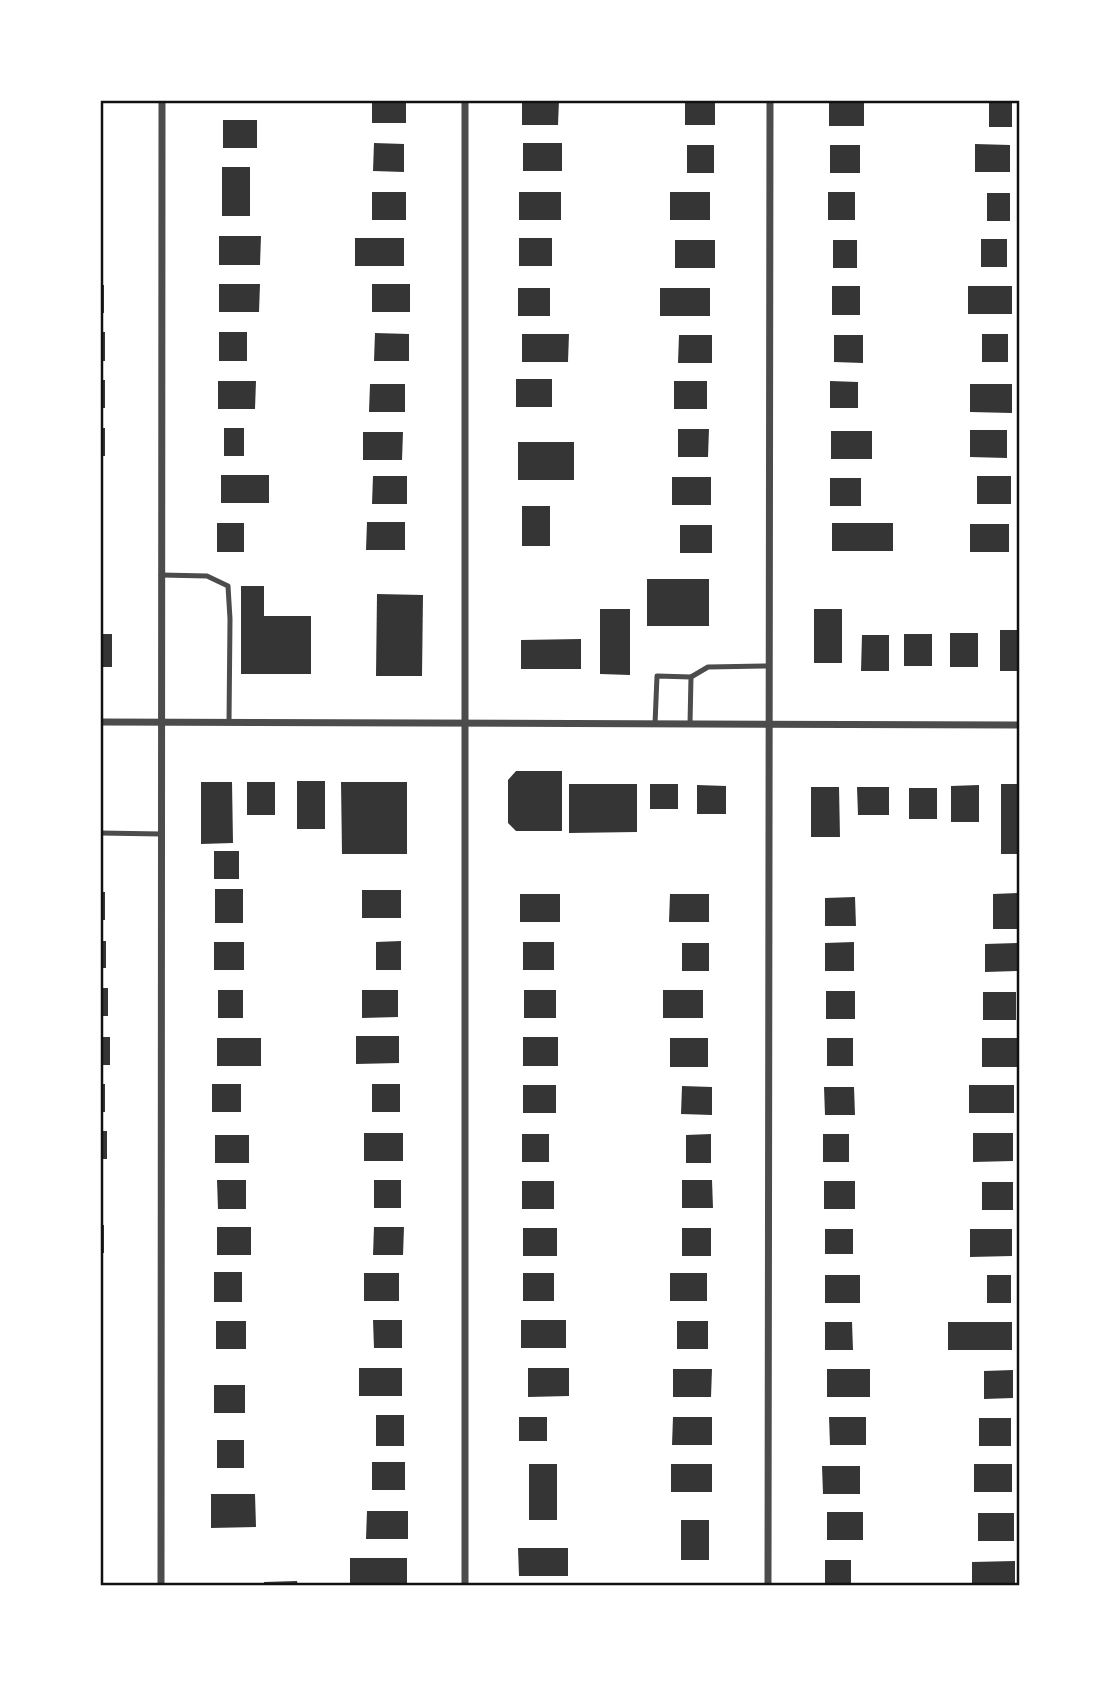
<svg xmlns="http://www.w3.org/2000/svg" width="1119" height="1686" viewBox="0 0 1119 1686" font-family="'Work Sans',sans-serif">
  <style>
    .building { fill: #353535 }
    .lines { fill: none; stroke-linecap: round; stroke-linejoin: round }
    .service { stroke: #4c4c4c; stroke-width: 5 }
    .minor { stroke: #4c4c4c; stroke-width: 7 }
    .neatline { fill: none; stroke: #111; stroke-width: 2.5 }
  </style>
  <rect width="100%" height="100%" fill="#fff"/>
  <g class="building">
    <rect x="372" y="100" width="34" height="23"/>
    <path d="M522,100H559L558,125H522Z"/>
    <rect x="685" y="100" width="30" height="25"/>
    <rect x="829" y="100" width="35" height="26"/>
    <rect x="989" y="100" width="23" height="27"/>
    <rect x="223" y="120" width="34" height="28"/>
    <rect x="100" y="143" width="3" height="28"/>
    <path d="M374,143L404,144V172L373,171Z"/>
    <rect x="523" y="143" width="39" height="28"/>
    <path d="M975,144L1010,145V172H975Z"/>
    <rect x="687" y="145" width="27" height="28"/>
    <rect x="830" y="145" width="30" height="28"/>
    <rect x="222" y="167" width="28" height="49"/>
    <rect x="372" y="192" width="34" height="28"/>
    <rect x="519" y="192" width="42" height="28"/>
    <rect x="670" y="192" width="40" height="28"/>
    <rect x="828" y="192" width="27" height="28"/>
    <rect x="987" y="193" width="23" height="28"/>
    <path d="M219,236H261L260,265H219Z"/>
    <rect x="355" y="238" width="49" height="28"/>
    <rect x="519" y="238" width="33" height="28"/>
    <rect x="981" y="239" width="26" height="28"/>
    <rect x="675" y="240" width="40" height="28"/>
    <rect x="833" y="240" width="24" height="28"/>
    <path d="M219,284H260L259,312H219Z"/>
    <rect x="372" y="284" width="38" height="28"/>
    <rect x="100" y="285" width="4" height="28"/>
    <rect x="832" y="286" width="28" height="29"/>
    <rect x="968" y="286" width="44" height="28"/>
    <rect x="518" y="288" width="32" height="28"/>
    <rect x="660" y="288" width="50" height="28"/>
    <rect x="100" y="332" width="5" height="29"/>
    <rect x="219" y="332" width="28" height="29"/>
    <path d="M375,333L409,334V361H374Z"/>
    <path d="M522,334H569L568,362H522Z"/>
    <rect x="982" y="334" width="26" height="28"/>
    <path d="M679,335H712V363H678Z"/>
    <path d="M834,335H863V363L834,362Z"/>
    <rect x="516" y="379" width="36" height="28"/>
    <rect x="100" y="380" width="5" height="28"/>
    <path d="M218,381H256L255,409H218Z"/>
    <rect x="674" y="381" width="33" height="28"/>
    <path d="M830,381L858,382V408H830Z"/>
    <path d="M370,384H405V412H369Z"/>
    <path d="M970,384H1012V413L970,412Z"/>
    <rect x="100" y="428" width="5" height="28"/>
    <rect x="224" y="428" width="20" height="28"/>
    <path d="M678,429H709L708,457H678Z"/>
    <path d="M970,430H1007V458L970,457Z"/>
    <rect x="831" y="431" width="41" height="28"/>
    <path d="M363,432H403L402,460H363Z"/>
    <rect x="518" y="442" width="56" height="38"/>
    <rect x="221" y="475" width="48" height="28"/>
    <rect x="100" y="476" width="3" height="28"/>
    <path d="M373,476H407V504H372Z"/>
    <rect x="977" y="476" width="34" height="28"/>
    <rect x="672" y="477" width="39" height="28"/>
    <rect x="830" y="478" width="31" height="28"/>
    <rect x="522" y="506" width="28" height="40"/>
    <rect x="100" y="522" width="3" height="28"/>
    <path d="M367,522H405V550H366Z"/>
    <rect x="217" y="523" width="27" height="29"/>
    <rect x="832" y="523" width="61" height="28"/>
    <rect x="970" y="524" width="39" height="28"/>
    <rect x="680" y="525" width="32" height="28"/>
    <rect x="647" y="579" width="62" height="47"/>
    <path d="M241,586H264V616H311V674H241Z"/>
    <path d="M377,594L423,595L422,676H376Z"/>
    <path d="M600,609H630V675L600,674Z"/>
    <rect x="814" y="609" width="28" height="54"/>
    <rect x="1000" y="630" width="19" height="41"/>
    <rect x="950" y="633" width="28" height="34"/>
    <rect x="100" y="634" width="12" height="33"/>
    <rect x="904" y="634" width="28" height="32"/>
    <path d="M862,635H889V671H861Z"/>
    <path d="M581,639V669H521V640Z"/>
    <path d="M516,771H562V831H516L508,823V780Z"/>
    <rect x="297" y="781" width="28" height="48"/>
    <path d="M201,782H232L233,843L201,844Z"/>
    <rect x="247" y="782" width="28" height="33"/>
    <path d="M341,782H407V854H342Z"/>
    <path d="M569,784H637V832L569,833Z"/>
    <rect x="650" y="784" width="28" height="25"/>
    <rect x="1001" y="784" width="18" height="70"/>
    <path d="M697,785L726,786V814H697Z"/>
    <path d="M979,785V822H951V786Z"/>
    <path d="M811,787H839L840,837H811Z"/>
    <path d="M857,787H889V815H858Z"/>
    <rect x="909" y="788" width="28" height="31"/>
    <rect x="214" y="851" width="25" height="28"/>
    <rect x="215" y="889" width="28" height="34"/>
    <rect x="362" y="890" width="39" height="28"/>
    <rect x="100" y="892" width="5" height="28"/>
    <path d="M1019,893V929H993V894Z"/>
    <rect x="520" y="894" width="40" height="28"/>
    <path d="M670,894H709V922H669Z"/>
    <path d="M855,897L856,926H825V898Z"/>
    <rect x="100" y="941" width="6" height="27"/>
    <path d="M401,941V970H376V942Z"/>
    <rect x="214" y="942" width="30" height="28"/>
    <rect x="523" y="942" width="31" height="28"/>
    <path d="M854,942V971H825V943Z"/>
    <rect x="682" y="943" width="27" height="28"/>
    <path d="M1017,943V971L985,972V944Z"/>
    <rect x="100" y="988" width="8" height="28"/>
    <rect x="218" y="990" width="25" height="28"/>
    <path d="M362,990H398V1017L362,1018Z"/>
    <rect x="524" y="990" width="32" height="28"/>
    <rect x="663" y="990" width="40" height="28"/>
    <rect x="826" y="991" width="29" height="28"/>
    <rect x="983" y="992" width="33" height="28"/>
    <path d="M356,1036H399V1063L356,1064Z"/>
    <rect x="100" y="1037" width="10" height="28"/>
    <rect x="523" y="1037" width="35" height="29"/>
    <rect x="217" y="1038" width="44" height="28"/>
    <rect x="670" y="1038" width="38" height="29"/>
    <rect x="827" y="1038" width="26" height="28"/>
    <rect x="982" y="1038" width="35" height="29"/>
    <rect x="100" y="1084" width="5" height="28"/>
    <rect x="212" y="1084" width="29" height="28"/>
    <rect x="372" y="1084" width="28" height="28"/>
    <rect x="523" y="1085" width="33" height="28"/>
    <rect x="969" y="1085" width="45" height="28"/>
    <path d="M682,1086L712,1087V1115L681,1114Z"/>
    <path d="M824,1087H854L855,1115H825Z"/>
    <rect x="100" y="1131" width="7" height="28"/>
    <rect x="364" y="1133" width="39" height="28"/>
    <path d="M973,1133H1013V1161L973,1162Z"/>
    <rect x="522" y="1134" width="27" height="28"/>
    <path d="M711,1134V1163H686V1135Z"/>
    <rect x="823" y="1134" width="26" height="28"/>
    <rect x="215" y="1135" width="34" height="28"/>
    <path d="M217,1180H246V1209H218Z"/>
    <rect x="374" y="1180" width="27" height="28"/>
    <path d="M682,1180H712L713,1208H682Z"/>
    <rect x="522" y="1181" width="32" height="28"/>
    <rect x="824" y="1181" width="31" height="28"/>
    <rect x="982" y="1182" width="31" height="28"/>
    <rect x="100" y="1225" width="4" height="28"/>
    <rect x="217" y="1227" width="34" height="28"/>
    <path d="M374,1227H404L403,1255H373Z"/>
    <rect x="523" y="1228" width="34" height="28"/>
    <rect x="682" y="1228" width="29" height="28"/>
    <rect x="825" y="1229" width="28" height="25"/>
    <path d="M970,1229H1012V1256L970,1257Z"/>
    <rect x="214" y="1272" width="28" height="30"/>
    <rect x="364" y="1273" width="35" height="28"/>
    <rect x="523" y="1273" width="31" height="28"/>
    <rect x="670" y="1273" width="37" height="28"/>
    <rect x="825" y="1275" width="35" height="28"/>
    <rect x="987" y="1275" width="24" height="28"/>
    <path d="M373,1320H402V1348H374Z"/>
    <rect x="521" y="1320" width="45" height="28"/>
    <rect x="216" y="1321" width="30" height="28"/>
    <rect x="677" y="1321" width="31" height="28"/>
    <path d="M825,1322H852L853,1350H825Z"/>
    <rect x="948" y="1322" width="64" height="28"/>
    <rect x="359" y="1368" width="43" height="28"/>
    <path d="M528,1368H569V1396L528,1397Z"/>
    <path d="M673,1369H712L711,1397H673Z"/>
    <rect x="827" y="1369" width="43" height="28"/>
    <path d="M1013,1370V1398L984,1399V1371Z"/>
    <rect x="214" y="1385" width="31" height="28"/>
    <rect x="376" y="1415" width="28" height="31"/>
    <rect x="100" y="1416" width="3" height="28"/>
    <rect x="519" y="1417" width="28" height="24"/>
    <path d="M673,1417H712V1445H672Z"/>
    <path d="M829,1417H866V1445H830Z"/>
    <rect x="979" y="1418" width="32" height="28"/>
    <rect x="217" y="1440" width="27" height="28"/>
    <rect x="100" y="1462" width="3" height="28"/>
    <rect x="372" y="1462" width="33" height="28"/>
    <rect x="529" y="1464" width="28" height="56"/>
    <rect x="671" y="1464" width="41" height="28"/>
    <rect x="974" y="1464" width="38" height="28"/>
    <path d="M822,1466H860V1494H823Z"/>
    <path d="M211,1494H255L256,1527L211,1528Z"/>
    <rect x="100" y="1510" width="3" height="28"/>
    <path d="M367,1511H408V1539H366Z"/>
    <rect x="827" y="1512" width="36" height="28"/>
    <rect x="978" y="1513" width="36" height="28"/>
    <rect x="681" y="1520" width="28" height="40"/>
    <path d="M518,1548H568V1576H519Z"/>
    <rect x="350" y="1558" width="57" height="28"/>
    <rect x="825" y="1560" width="26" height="26"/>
    <path d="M1015,1561V1586H972V1562Z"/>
    <path d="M297,1581L298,1586H264V1582Z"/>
  </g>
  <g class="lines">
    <g class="service">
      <path d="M161,575L207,576L228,586L230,619L229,723"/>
      <path d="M691,677L708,667L769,666"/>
      <path d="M655,724L657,676L691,677L690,724"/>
      <path d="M100,833L161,834"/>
    </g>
    <g class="minor">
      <path d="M465,100V1586"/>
      <path d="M100,722L1019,725"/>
      <path d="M161,1586L162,100"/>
      <path d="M768,1586L770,100"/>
    </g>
  </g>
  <rect width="1119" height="1686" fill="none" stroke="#ffffff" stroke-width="203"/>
  <rect x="102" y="102" width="916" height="1482" class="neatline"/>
</svg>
